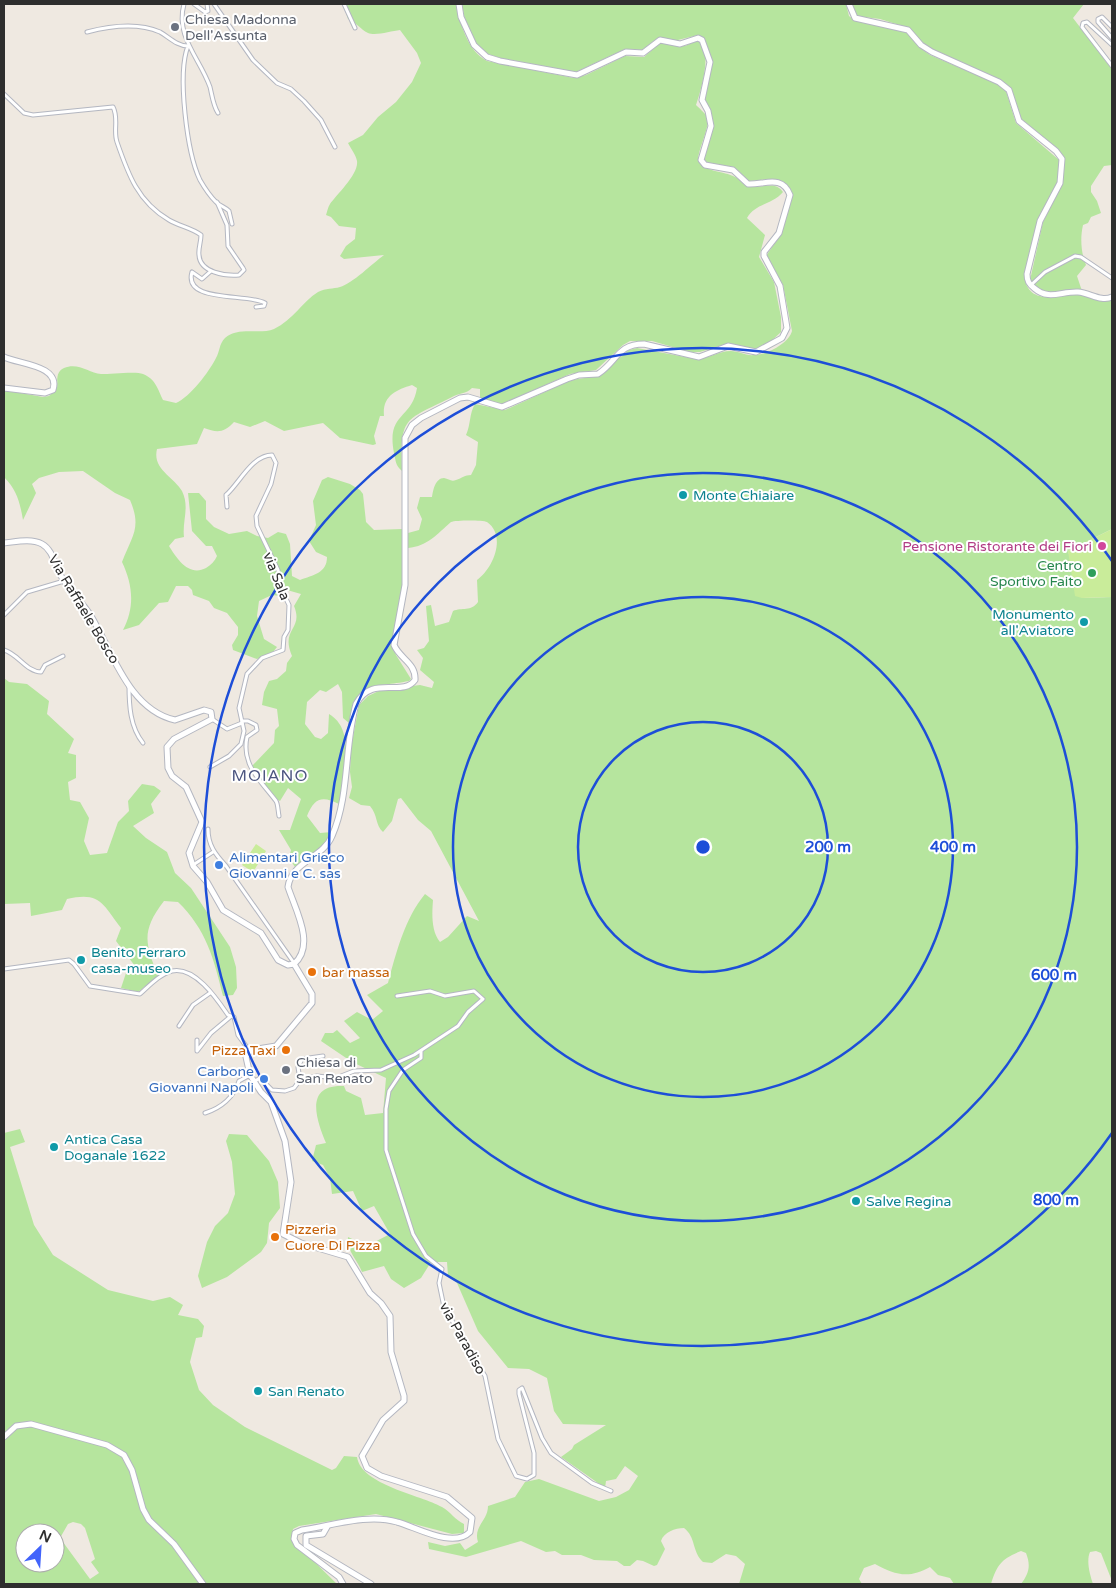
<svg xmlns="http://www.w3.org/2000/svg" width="1116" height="1588" viewBox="0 0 1116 1588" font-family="'Varela Round',sans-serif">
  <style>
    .green { fill: #b6e59e; fill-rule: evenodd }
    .pitch { fill: #c9ec9a }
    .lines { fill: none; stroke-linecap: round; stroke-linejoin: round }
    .street-casing { stroke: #b4b7c1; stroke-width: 5 }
    .secondary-casing { stroke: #b4b7c1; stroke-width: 7 }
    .street { stroke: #fff; stroke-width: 3 }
    .secondary { stroke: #fff; stroke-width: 5 }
    .ring { fill: none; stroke: #1d4ed8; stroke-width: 2.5 }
    .worship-dot { fill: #6b7280; stroke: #fff; stroke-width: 2 }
    .culture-dot { fill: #0f9aa8; stroke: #fff; stroke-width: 2 }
    .hotel-dot { fill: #d1479c; stroke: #fff; stroke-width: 2 }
    .leisure-dot { fill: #2e9e5b; stroke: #fff; stroke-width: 2 }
    .shop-dot { fill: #3f7fe0; stroke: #fff; stroke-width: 2 }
    .food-dot { fill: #e8710a; stroke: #fff; stroke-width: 2 }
    .labels { text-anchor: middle; stroke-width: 4; stroke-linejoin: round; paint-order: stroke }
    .worship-label { font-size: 14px; fill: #5b616d; stroke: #fff; text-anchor: start }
    .culture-label { font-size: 14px; fill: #0d838f; stroke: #fff; text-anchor: start }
    .hotel-label { font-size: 14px; fill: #b23c85; stroke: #fff; text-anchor: end }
    .leisure-label { font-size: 14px; fill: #27864d; stroke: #fff; text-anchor: end }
    .street-label { font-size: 14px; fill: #2e2e2e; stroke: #fff }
    .shop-label { font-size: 14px; fill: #366cbe; stroke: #fff; text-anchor: start }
    .food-label { font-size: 14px; fill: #c56008; stroke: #fff; text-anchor: start }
    .quarter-label { font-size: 16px; letter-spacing: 1px; fill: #4d5680; stroke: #fff }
    .centre { fill: #1d4ed8; stroke: #fff; stroke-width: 2.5 }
    .ring-label { font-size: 15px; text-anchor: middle; font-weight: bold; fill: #1d4ed8; stroke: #fff; stroke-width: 4; stroke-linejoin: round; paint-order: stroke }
  </style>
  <rect width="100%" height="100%" fill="#efe9e1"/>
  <g class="green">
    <path d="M343,4H456C461,25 467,50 487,61L574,78L586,75L625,56L644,57L660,43L685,46L697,40C714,49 701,90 696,105C699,108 705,113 707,117C711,125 698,149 698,160C708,173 719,170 733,176C739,178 744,184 750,186C761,190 774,179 783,192C772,205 756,203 747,218L765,235L759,257L774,282L781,317V332L767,345L755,350L729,343L700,352H690L652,341H630L623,345L596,370L570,374L501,405L480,398V389L472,388C466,394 459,393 452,397C405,421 400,415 402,471C395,465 396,461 394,453C386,412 412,420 417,388L412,385C396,390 382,396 384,416H380L374,436L376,444L373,445L340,438L323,423L284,431L265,421L250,427L234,422C224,433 217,433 204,428L197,444L157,449C152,469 174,477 182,491C190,507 182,521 184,537L175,539L169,546C177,559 189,577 206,568C211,565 215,561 217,556L212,546H206L192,531L188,493H199L206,501V519L214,527L229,534L247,531L257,536L268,538L278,532L286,534L290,544L292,576L300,580C313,575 327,573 327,557L316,552L309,541L316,525L313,501L322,480L328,477L350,484L360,490L363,494L366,522L374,530L402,529V591L392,643L396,655L411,679L409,681C374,688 356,680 349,723L343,718L342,692L338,684L326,692L320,690L307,702L305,724L315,737L321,739L328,733L329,714C357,730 343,777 339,804C321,795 314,799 307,816L320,833L332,832L319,850L295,867L289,858L291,850L279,830H290L301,799L288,788L280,801C260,789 262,787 252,766L274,743L275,730L279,726L277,709L262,705L264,692L269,681L277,679L286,671L287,663L292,656C280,628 304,630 294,606L301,594L287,590L281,596L272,595L259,601L257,616L264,639L277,647L273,652L257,659L233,650L232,645L238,635V627L227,613L214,608L209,601L193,595L192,590L188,586H176L168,602L159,603L139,625L123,630C135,607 133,585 122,562C132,536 142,528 130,500L115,493L83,471L59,472L39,478L32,484L36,493L23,520C20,503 17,490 4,477V390L43,397L49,396L57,388C58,381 55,372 64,368C78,362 89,373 101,374C111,374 137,371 143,374C156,379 158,390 163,400L176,403C190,397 209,372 216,358C220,351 219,344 225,338C238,326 260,335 274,329C293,320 302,302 318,292C326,288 333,289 340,287C352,284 373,263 384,255L344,259L340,256L346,246L355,239L356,228L339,226L331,217L326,215C327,212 328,207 330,204C336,195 359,174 357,161C356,155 351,149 348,143L363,135L378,117L396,102L412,82L421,63L417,53L400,30C391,31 376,36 368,33C360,29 357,23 348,19Z"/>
    <path d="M462,4H846L849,16L854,20L907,32L919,47L930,55L998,84L1006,91L1016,123L1059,160L1058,182L1038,220L1024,274C1027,307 1057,295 1077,294C1089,294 1101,297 1112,298V529L1068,551L1082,598L1112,597V1581L1101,1553L1096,1551L1090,1552C1086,1561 1090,1575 1093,1584H1021C1029,1573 1031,1566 1026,1553L1021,1551C1001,1559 997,1565 991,1584H954L950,1578L938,1575L930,1567C909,1579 895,1575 875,1564L864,1568L859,1579L862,1584H739L745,1564L736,1556L726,1554L712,1563L703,1562C692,1552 696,1537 684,1528C675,1528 664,1532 661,1541L665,1549L657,1565L654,1566L643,1561L637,1560L630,1566H624L617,1561L594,1560L581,1555H562L555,1551L546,1552L521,1541L466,1557L429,1549L428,1542L445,1546L460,1543L465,1550L478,1542C473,1526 488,1521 488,1506L515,1497L525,1482L539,1479L599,1501L616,1497L629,1490L638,1476L625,1466L616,1479L606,1481L605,1488L561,1457L572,1449L574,1445L606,1425L563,1424L554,1411L547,1378L529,1369L508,1368L478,1331L457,1283L448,1276L447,1262H431L421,1278L404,1288L391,1279L384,1266L362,1272C357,1259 347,1252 348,1237L367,1246L390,1234L374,1206L362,1211L353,1191L332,1194L330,1178L323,1165L312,1161L316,1145L326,1143C316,1119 304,1084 344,1086L346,1091L361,1098L365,1115L383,1113L386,1078L352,1062L321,1041L325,1033H333L337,1030L350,1043L360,1038L344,1021L357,1012L372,1020L383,1011L367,995L388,983C396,953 405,918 425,894L433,900C432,913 431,931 440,942L448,937L467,916L479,921L431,831L418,820L401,798L398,799L392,821L383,832C375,825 378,815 370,806L361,805L349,798L352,787L350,772L351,748L359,705L368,696L381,690L420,685L432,688L434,682L420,670L423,658L417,650L424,648L429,641L426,606L431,605L435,626L449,622L453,611C462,607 471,612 478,602L477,580C493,569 507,536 487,522C483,520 456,520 451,522C437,534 428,546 408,548V533L419,530L422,519L417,508L420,497H432C433,491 435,478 444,478C449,479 451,482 456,480C462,478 465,475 471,475L476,465L478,442L466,435C471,424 469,414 475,404L505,410L571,380L598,376L629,350L637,348L696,359C708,359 719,351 731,351C738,351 746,356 754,355C767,355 789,343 792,331L783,285L766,256L781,234L793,195C784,171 767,181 749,181L734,167L707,163L704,159L713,119L704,100L713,62L704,38L698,35L674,41L659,37L642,50L625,49L576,72L500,58L488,54L476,43L464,16Z"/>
    <path d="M851,4H1084L1073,18L1112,69V165L1104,166L1091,186V192L1097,201L1101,213L1091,217L1088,223L1083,225C1080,238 1081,253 1086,265L1077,276L1082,291C1063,293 1042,298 1030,280L1043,222L1062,184L1064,158L1062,154L1020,120L1011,89L1001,80L933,50L923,44L909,28L880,19L856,16Z"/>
    <path d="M4,678L9,682L27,684L49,701L47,714L74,739L68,753L76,755V778L68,782L70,800L80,802L89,818L84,841L90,855L107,853L118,822L129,811L128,801L142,784L154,786L161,791L151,804L154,813L133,826L146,838L167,852L175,873L191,888L230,947L236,967L237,988L233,995L223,996C214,959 206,929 178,902L164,901C141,931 145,943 158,976L138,992L121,988L127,970L134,973L135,966L116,941L121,928C103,905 101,891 67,899L62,910L31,916L30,903L4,904Z"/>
    <path d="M20,1129L25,1142L10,1147L34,1225L53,1255L108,1290L153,1301L170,1297L183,1305L178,1315L198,1319L204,1326L202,1337L196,1338L190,1362L199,1390L213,1405L245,1427L332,1470L336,1468L344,1456L357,1457C361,1485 421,1495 442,1507C451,1512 455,1520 464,1524V1533L452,1534L376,1514L299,1526L293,1529L291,1539L337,1584H4V1133ZM73,1522L81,1524L85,1528L95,1559L91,1562L99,1573L90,1579L60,1538L68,1524ZM25,1533H55V1563H25Z"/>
    <path d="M229,1134L247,1135L269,1161L278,1182L280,1208L269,1223L267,1243L261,1252L227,1277L202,1288L198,1276L207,1242L215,1226L228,1213L235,1194L232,1162L226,1141Z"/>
  </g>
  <g class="pitch">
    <path d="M1112,529V597L1082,598L1075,596L1068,551Z"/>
    <path d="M256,844L266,851L253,872L242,865Z"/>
  </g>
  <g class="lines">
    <defs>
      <g id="street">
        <path d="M184,4C175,37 200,58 210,87C212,95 213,105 218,113"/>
        <path d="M194,4L205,12L208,11L207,4"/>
        <path d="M214,4L253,60L277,83L291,89L304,101L321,120L335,147"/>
        <path d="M344,4L355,28"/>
        <path d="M1112,27L1102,17L1098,19V22L1112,38"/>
        <path d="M87,32C110,26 137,22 160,32C169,37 177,46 188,46C177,74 187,153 200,180C204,187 210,196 216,202C220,206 225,207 229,211L232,224"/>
        <path d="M1112,45L1087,22L1083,23L1082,27L1112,66"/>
        <path d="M4,94L24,113L33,115L113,107C119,118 113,131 117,142C128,174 138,202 169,220C179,226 192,228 201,235C201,242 198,249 199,255C200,273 226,276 239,275L244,270L243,268L228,246L227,225L217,202"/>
        <path d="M211,271L202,279L192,272C183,303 246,293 265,303L264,306L256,307"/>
        <path d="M1031,285L1045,272L1075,256L1081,257L1112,278"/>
        <path d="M4,615L27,592L64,581"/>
        <path d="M4,650C18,654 27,672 41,672L45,665L63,656"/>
        <path d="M129,685C129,705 130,727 143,743"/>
        <path d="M212,719L227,729L242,723"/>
        <path d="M242,721H248L256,725L257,730L247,737C241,765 261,781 276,801C278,804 278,811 279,816"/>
        <path d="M210,767L229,756L241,744L244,731L239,708L247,674L262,658L283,650L284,637L288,630L289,605L280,586L278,570L257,526L256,516L271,484L276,463L272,455C252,455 239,484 226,495L227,507"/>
        <path d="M208,829C208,845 215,854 226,866L294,963"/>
        <path d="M193,865L213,852"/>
        <path d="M4,969L69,960L74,964L90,986L140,994C149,986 160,974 172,971C195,966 217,999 228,1015L234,1017L238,1035L246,1046L247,1053"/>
        <path d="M179,1026L193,1005L210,993"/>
        <path d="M197,1040V1051L211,1033L230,1017"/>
        <path d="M421,1051V1058L403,1070L389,1091L386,1109V1150L413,1234L426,1256L442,1269L439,1283L444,1307L485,1376L498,1439L516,1476L527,1479L534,1475V1453L519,1394V1390L522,1388L542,1438L551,1453L592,1483L611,1491"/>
        <path d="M300,1080L298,1067L302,1059L323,1056"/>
        <path d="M255,1081L260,1078L272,1090L285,1091L294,1088L300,1080L304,1079L317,1076L336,1078L354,1071L381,1070L414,1055L458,1026L468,1012L483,999L474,991L445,996L430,991L397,996"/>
        <path d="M205,1113C221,1108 234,1097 239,1081L250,1075"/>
      </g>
      <g id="secondary">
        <path d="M849,4L855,18L908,30L921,45L932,52L999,82L1009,90L1019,121L1056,151L1062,159L1060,183L1040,221L1027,274C1027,281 1029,284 1034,288C1049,301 1061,291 1078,292C1090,293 1101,302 1112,297"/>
        <path d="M4,357C18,364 61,365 53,390L45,393L4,388"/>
        <path d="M4,543C15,542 31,538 42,544C53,550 55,566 61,576C69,590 82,602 91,616C112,651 129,710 175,720L204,710L211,712L212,719L174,739L167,747L168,768L172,776L186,787L202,822L189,853L193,866L207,882L223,910L261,933L278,960L288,965L294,964"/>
        <path d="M294,964C316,945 295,909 288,887C291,862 323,858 332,836C350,795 344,747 356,704C372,674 402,698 415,680C416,663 400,659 394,645L405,585V438L412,425L421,418L460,398L468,397L502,407L567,379L579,375L598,374C617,362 617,344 644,344L699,357L728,346L756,352L782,338L787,328L780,286L764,256V252L779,233L790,195C782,174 764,185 748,184L733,170L705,165L701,160L711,126L708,111L702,100L710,62L702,40L698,38L680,44L660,40L643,53L626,52L577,75L500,61L487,57L474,45L461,17L459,4"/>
        <path d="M294,964L312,994V1003L276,1046L251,1050L246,1057L250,1075L261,1092L271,1102L285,1141L291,1182L283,1234L301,1243L348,1257L370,1293L381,1303L390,1316L391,1352L404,1396V1401L383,1420L362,1456L367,1468L381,1476L447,1497L472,1518L470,1532C453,1549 416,1527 397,1522C368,1513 331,1526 302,1530L295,1533L294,1539L297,1545L339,1577L343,1584"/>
        <path d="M4,1437L16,1426L31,1424L107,1445L124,1455L132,1470L143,1509L149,1520L174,1544L203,1584"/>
        <path d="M327,1527L323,1534L306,1536V1545L371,1584"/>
      </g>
    </defs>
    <use href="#street" class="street-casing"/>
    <use href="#secondary" class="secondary-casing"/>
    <use href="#street" class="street"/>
    <use href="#secondary" class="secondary"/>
  </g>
  <g class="ring">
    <circle cx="703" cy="847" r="125"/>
    <circle cx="703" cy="847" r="250"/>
    <circle cx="703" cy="847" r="374"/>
    <path d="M1112 1133A499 499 0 1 1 1112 561"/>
  </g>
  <g class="worship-dot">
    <circle cx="175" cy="27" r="5"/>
    <circle cx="286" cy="1070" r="5"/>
  </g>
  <g class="culture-dot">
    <circle cx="683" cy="495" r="5"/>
    <circle cx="1084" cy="622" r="5"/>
    <circle cx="81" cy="960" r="5"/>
    <circle cx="54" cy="1147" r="5"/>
    <circle cx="856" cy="1201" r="5"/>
    <circle cx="258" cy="1391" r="5"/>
  </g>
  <circle class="hotel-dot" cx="1102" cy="546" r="5"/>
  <circle class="leisure-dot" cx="1092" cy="573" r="5"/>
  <g class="shop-dot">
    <circle cx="219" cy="865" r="5"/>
    <circle cx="264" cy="1079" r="5"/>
  </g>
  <g class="food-dot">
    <circle cx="312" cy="972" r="5"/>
    <circle cx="286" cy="1050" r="5"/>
    <circle cx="275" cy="1237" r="5"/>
  </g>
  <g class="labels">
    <g class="worship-label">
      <text x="185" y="24">Chiesa Madonna<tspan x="185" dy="16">Dell'Assunta</tspan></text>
      <text x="296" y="1067">Chiesa di<tspan x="296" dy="16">San Renato</tspan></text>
    </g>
    <g class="culture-label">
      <text x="693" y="500">Monte Chiaiare</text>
      <text x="1074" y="619" text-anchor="end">Monumento<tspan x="1074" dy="16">all'Aviatore</tspan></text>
      <text x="91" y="957">Benito Ferraro<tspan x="91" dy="16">casa-museo</tspan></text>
      <text x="64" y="1144">Antica Casa<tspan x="64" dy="16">Doganale 1622</tspan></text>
      <text x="866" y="1206">Salve Regina</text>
      <text x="268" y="1396">San Renato</text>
    </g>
    <g class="hotel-label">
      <text x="1092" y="551">Pensione Ristorante dei Fiori</text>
    </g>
    <g class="leisure-label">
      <text x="1082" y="570">Centro<tspan x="1082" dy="16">Sportivo Faito</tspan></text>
    </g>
    <g class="street-label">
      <text transform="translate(277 576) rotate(68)" y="5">via Sala</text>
      <text transform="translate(84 609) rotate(59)" y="5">Via Raffaele Bosco</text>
      <text transform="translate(463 1338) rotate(61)" y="5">via Paradiso</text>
    </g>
    <g class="shop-label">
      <text x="229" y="862">Alimentari Grieco<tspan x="229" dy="16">Giovanni e C. sas</tspan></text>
      <text x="254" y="1076" text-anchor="end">Carbone<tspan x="254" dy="16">Giovanni Napoli</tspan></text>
    </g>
    <g class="food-label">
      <text x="322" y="977">bar massa</text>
      <text x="276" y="1055" text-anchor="end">Pizza Taxi</text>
      <text x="285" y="1234">Pizzeria<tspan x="285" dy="16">Cuore Di Pizza</tspan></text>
    </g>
    <g class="quarter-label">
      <text x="270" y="781">MOIANO</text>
    </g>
  </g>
  <circle cx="703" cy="847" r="8" class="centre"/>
  <g class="ring-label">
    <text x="828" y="852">200 m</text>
    <text x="953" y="852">400 m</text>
    <text x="1054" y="980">600 m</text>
    <text x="1056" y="1205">800 m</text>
  </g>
  <rect width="1116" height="1588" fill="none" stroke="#2e2e2e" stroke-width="10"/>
  <g transform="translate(40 1548) rotate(25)"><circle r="24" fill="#ffffff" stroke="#ababab"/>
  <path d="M0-4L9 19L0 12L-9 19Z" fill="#4264fb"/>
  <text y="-8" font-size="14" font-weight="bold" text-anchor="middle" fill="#2e2e2e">N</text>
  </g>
</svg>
